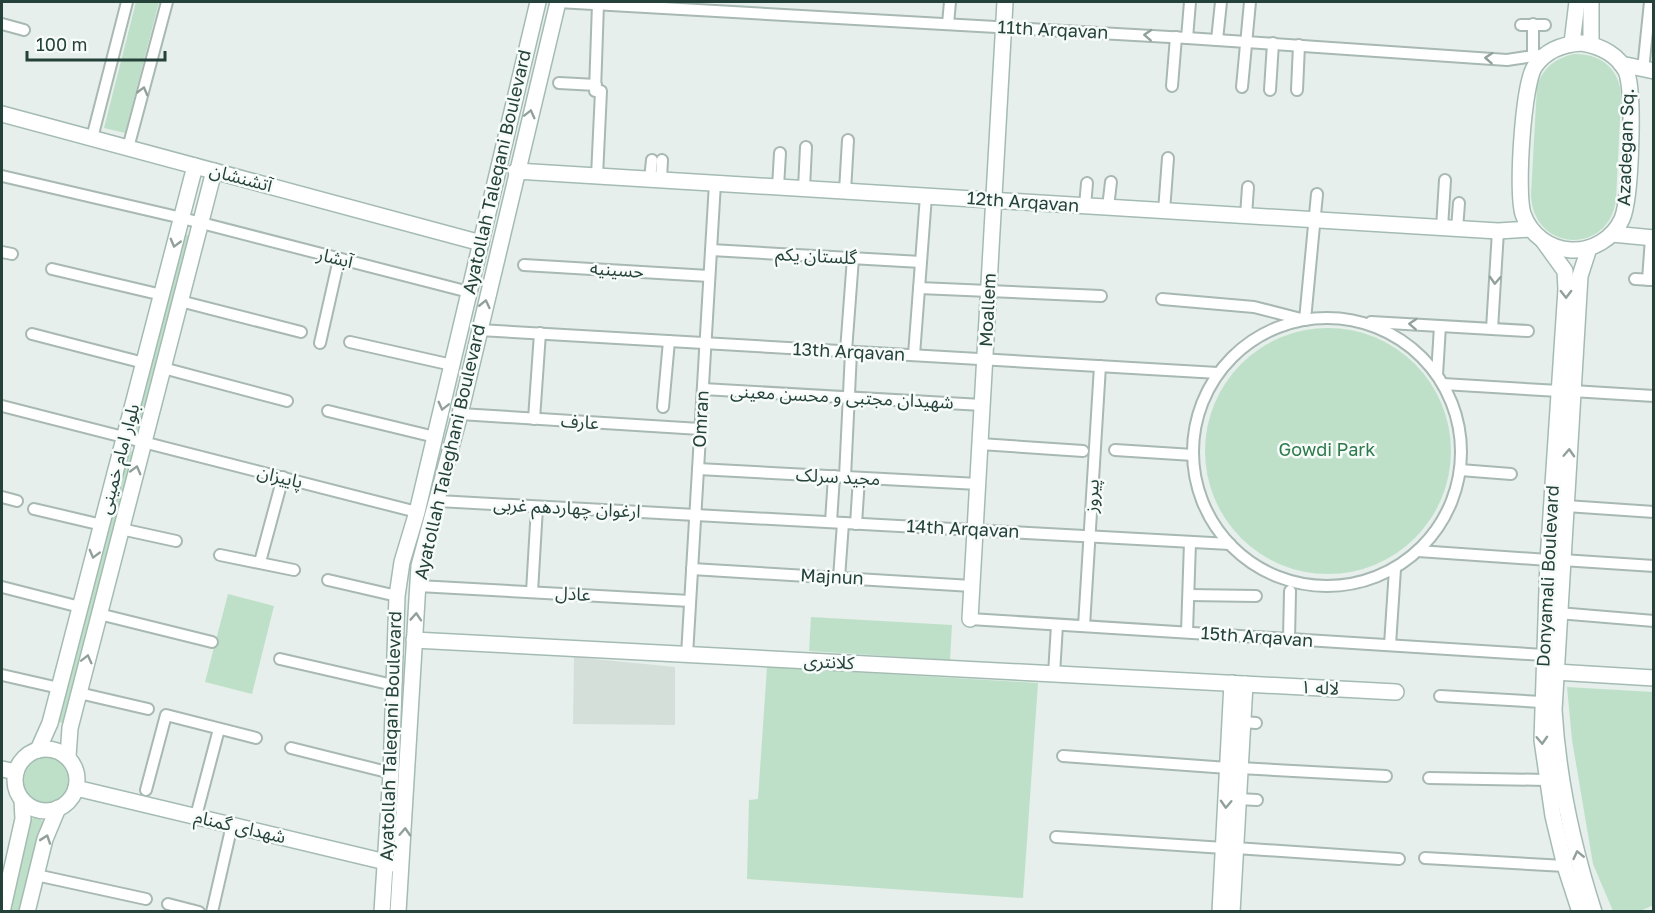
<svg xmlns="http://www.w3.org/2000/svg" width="1655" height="913" viewBox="0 0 1655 913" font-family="'Golos Text','Noto Sans Arabic',sans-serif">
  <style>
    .built { fill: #d4dfda }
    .green { fill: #bfe0c8 }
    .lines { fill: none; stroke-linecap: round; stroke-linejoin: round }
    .street-casing { stroke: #a8b8b2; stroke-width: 14 }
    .secondary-casing { stroke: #a4bbb3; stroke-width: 18 }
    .street { stroke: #fff; stroke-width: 10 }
    .secondary { stroke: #fff; stroke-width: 15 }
    .oneway { stroke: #92a09c }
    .labels { text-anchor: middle; stroke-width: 5; stroke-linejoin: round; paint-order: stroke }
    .street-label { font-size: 18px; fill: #24423a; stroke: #f7fbf9 }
    .park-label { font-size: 18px; fill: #2d7a4b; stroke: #f7fbf9 }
  </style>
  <rect width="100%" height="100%" fill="#e6efeb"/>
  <path class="built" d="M574,657L675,667V725L573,724Z"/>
  <g class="green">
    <path d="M136,2H159L125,133L104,128Z"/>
    <path d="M1574,54C1601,53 1621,70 1621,98L1616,200C1608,256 1533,252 1531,195L1537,86C1543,68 1555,58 1574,54Z"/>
    <path d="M183,234L191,236L140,432H136L133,430Z"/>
    <circle cx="1328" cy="451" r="123"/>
    <path d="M131,451L135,452L64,723L58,722L127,452Z"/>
    <path d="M228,594L274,606L252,694L205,682Z"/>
    <path d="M811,617L952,625L950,660L809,651Z"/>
    <path d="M767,667L1038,683L1023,898L747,879L749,800L758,799Z"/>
    <path d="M1567,687L1653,692L1654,905L1640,911H1613L1593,864L1572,740Z"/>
    <circle cx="46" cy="780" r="24"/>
    <path d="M33,818H39L47,825L25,911L6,912L26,822Z"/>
  </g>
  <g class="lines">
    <defs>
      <g id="street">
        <path d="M558,2L1187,38L1507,60L1547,54"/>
        <path d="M2,24L24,30"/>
        <path d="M948,24L950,2"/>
        <path d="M1521,25H1545"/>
        <path d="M1187,38L1190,2"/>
        <path d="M1217,40L1221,2"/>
        <path d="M1533,57V24"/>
        <path d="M1643,70L1650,2"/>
        <path d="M559,83L596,85"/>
        <path d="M1172,86L1176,37"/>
        <path d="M1242,87L1250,2"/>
        <path d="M1270,90L1273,43"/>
        <path d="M1297,90L1299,45"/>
        <path d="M92,138L127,2"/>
        <path d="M128,148L167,2"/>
        <path d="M2,176L182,218L469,292"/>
        <path d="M597,176L601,91H595L598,4"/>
        <path d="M650,179L652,160"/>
        <path d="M661,179L662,160"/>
        <path d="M778,187L780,153"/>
        <path d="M804,188L806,147"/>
        <path d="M845,191L848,140"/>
        <path d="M1085,206L1087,183"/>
        <path d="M1108,207L1111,182"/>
        <path d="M1164,211L1168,158"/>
        <path d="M1246,216L1248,187"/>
        <path d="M1442,228L1445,180"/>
        <path d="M1457,229L1459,203"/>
        <path d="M711,250L921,262"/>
        <path d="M2,252L12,254"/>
        <path d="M524,265L709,276"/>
        <path d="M52,269L162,295"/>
        <path d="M1635,279L1653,280"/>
        <path d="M1648,280L1651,238"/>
        <path d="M919,288L1101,296"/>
        <path d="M1162,299L1254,307L1305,320L1317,194"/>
        <path d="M180,301L301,332"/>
        <circle cx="1327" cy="452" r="134"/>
        <path d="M1371,322L1528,331"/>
        <path d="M1492,329L1498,231"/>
        <path d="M479,330L1218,373"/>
        <path d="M32,334L144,363"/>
        <path d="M350,342L452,365"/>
        <path d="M320,343L339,259"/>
        <path d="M846,351L853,258"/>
        <path d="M914,355L926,196"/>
        <path d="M163,368L287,401"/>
        <path d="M1437,375L1440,326"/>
        <path d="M1443,384L1559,391"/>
        <path d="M703,389L982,405"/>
        <path d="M1572,391L1654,396"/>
        <path d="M2,406L417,512"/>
        <path d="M663,407L669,341"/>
        <path d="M328,411L435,437"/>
        <path d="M460,414L700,429"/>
        <path d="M534,419L540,333"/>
        <path d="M980,444L1083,451"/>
        <path d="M1115,450L1193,455"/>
        <path d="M698,469L978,484"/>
        <path d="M1460,470L1511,474"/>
        <path d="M845,477L851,352"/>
        <path d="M2,497L17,501"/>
        <path d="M438,501L1230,544"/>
        <path d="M1566,506L1654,512"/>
        <path d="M34,509L102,525"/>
        <path d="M831,522L834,476"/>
        <path d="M856,524L859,478"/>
        <path d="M121,529L176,541"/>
        <path d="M1418,551L1548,560"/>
        <path d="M220,555L294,570"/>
        <path d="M1562,560L1654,566"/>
        <path d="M260,562L283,477"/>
        <path d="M692,569L972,586"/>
        <path d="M839,578L843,523"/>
        <path d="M328,580L397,596"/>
        <path d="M418,586L690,601"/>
        <path d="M2,587L80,607"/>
        <path d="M532,592L537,507"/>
        <path d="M1189,595L1256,596"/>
        <path d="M1558,613L1654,621"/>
        <path d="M99,614L212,642"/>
        <path d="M970,619L1544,655"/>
        <path d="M1084,626L1100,366"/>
        <path d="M1187,632L1190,542"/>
        <path d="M1289,639L1290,591"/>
        <path d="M1390,645L1395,569"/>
        <path d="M687,655L715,183"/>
        <path d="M280,659L393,685"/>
        <path d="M1054,674L1057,625"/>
        <path d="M2,675L59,688"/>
        <path d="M79,693L148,709"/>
        <path d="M1440,696L1541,702"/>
        <path d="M1243,722L1256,723"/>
        <path d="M291,748L391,773"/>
        <path d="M1063,756L1228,768"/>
        <path d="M1240,768L1386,776"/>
        <path d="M1429,778L1546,780"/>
        <path d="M146,790L166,715L256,738"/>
        <path d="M1238,799L1257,800"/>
        <path d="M196,816L219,729"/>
        <path d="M1056,837L1224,848"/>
        <path d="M1236,848L1399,859"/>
        <path d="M1425,858L1565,866"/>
        <path d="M36,875L146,899"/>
        <path d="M168,904L199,912"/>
        <path d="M212,912L232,825"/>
      </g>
      <g id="secondary">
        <path d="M1572,43L1577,2"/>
        <path d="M1582,43C1600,46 1617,54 1626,71C1635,90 1631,199 1622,219C1613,239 1592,251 1571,250C1549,249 1530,234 1523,214C1516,193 1523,83 1535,66C1546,50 1563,44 1582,43Z"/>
        <path d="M1591,44V2"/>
        <path d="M1621,64L1654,71"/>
        <path d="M2,114L481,243"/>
        <path d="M516,171L1498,231L1531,229"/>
        <path d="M1612,234L1654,238"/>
        <path d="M1544,242L1565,271L1566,289L1548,560L1542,740L1553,816L1565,866L1580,912"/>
        <path d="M1589,248L1580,276L1554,710C1558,777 1573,847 1594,912"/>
        <path d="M970,619L1005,2"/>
        <path d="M414,640L1396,692"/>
        <path d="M1555,672L1654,678"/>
        <circle cx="46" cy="780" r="31"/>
        <path d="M38,750L50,723L195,166"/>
        <path d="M68,757L70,728L214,171"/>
        <path d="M2,769L16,772"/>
        <path d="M76,788L394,864"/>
        <path d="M2,912L23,819L22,800"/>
        <path d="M27,912L45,839L58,808"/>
        <path d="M382,912L391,773L397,596L402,562L417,512L538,2"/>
        <path d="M398,912L419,566L460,414L558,2"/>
        <path d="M1220,912L1232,683"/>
        <path d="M1232,912L1245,684"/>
      </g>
    </defs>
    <use href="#street" class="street-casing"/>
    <use href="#secondary" class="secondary-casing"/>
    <use href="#street" class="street"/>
    <use href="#secondary" class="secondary"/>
  </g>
  <defs><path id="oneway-chevron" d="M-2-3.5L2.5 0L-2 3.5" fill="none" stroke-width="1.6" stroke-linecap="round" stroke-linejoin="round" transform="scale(1.5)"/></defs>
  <g class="oneway">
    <use href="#oneway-chevron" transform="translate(1148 35) rotate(-177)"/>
    <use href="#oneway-chevron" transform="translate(1489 58) rotate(-176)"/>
    <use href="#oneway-chevron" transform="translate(143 91) rotate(-75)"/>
    <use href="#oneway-chevron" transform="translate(530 114) rotate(-76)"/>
    <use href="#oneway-chevron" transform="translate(175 243) rotate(105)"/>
    <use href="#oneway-chevron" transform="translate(1495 280) rotate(93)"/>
    <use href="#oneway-chevron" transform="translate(1566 294) rotate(89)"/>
    <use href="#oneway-chevron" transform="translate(485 304) rotate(-77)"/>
    <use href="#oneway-chevron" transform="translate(1413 324) rotate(-177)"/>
    <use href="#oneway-chevron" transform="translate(443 406) rotate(104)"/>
    <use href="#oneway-chevron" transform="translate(1569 453) rotate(-87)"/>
    <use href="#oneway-chevron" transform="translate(136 470) rotate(-75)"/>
    <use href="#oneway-chevron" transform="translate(94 554) rotate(105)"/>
    <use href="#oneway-chevron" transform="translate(416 617) rotate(-86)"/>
    <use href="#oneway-chevron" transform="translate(87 659) rotate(-76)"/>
    <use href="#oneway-chevron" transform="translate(1542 740) rotate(87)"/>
    <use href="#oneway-chevron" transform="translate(1226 804) rotate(93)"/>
    <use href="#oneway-chevron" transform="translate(405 832) rotate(-87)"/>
    <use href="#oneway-chevron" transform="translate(46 839) rotate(-71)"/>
    <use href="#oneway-chevron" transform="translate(1578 855) rotate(-103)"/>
  </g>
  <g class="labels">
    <g class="street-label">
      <text transform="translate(1053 30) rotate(3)" y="6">11th Arqavan</text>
      <text transform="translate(1626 147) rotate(-88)" y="6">Azadegan Sq.</text>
      <text transform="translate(497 172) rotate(-77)" y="6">Ayatollah Taleqani Boulevard</text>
      <text transform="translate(241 178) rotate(15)" y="6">آتشنشان</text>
      <text transform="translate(1023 202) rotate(4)" y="6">12th Arqavan</text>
      <text transform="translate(816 256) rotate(3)" y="6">گلستان یکم</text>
      <text transform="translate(335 258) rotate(14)" y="6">آبشار</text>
      <text transform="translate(617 270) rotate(4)" y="6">حسینیه</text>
      <text transform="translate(988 310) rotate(-87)" y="6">Moallem</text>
      <text transform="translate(849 352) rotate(3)" y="6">13th Arqavan</text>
      <text transform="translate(842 397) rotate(3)" y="6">شهیدان مجتبی و محسن معینی</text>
      <text transform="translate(701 419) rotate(-87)" y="6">Omran</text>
      <text transform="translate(580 422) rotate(4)" y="6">عارف</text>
      <text transform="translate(450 452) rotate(-77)" y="6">Ayatollah Taleghani Boulevard</text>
      <text transform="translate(119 459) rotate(-75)" y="6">بلوار امام خمینی</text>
      <text transform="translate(280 477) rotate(14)" y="6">پاییزان</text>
      <text transform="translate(838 477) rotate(3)" y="6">مجید سرلک</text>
      <text transform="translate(1092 496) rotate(-87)" y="6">پیروز</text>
      <text transform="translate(567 508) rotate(3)" y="6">ارغوان چهاردهم غربی</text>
      <text transform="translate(963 529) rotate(3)" y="6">14th Arqavan</text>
      <text transform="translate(1548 576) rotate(-87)" y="6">Donyamali Boulevard</text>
      <text transform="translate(832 577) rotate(3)" y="6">Majnun</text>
      <text transform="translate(573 594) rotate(3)" y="6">عادل</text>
      <text transform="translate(1257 637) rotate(4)" y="6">15th Arqavan</text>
      <text transform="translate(829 662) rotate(3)" y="6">کلانتری</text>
      <text transform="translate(1320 688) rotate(3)" y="6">لاله ۱</text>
      <text transform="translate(391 736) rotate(-88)" y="6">Ayatollah Taleqani Boulevard</text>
      <text transform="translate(240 827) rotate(13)" y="6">شهدای گمنام</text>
    </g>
    <g class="park-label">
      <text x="1327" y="456">Gowdi Park</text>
    </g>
  </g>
  <rect width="1655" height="913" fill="none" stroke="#24423a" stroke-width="6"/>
  <path d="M27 51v9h138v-9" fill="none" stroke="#24423a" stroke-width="3"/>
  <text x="36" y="51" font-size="18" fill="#24423a" stroke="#f7fbf9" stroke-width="4.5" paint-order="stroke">100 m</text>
</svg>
